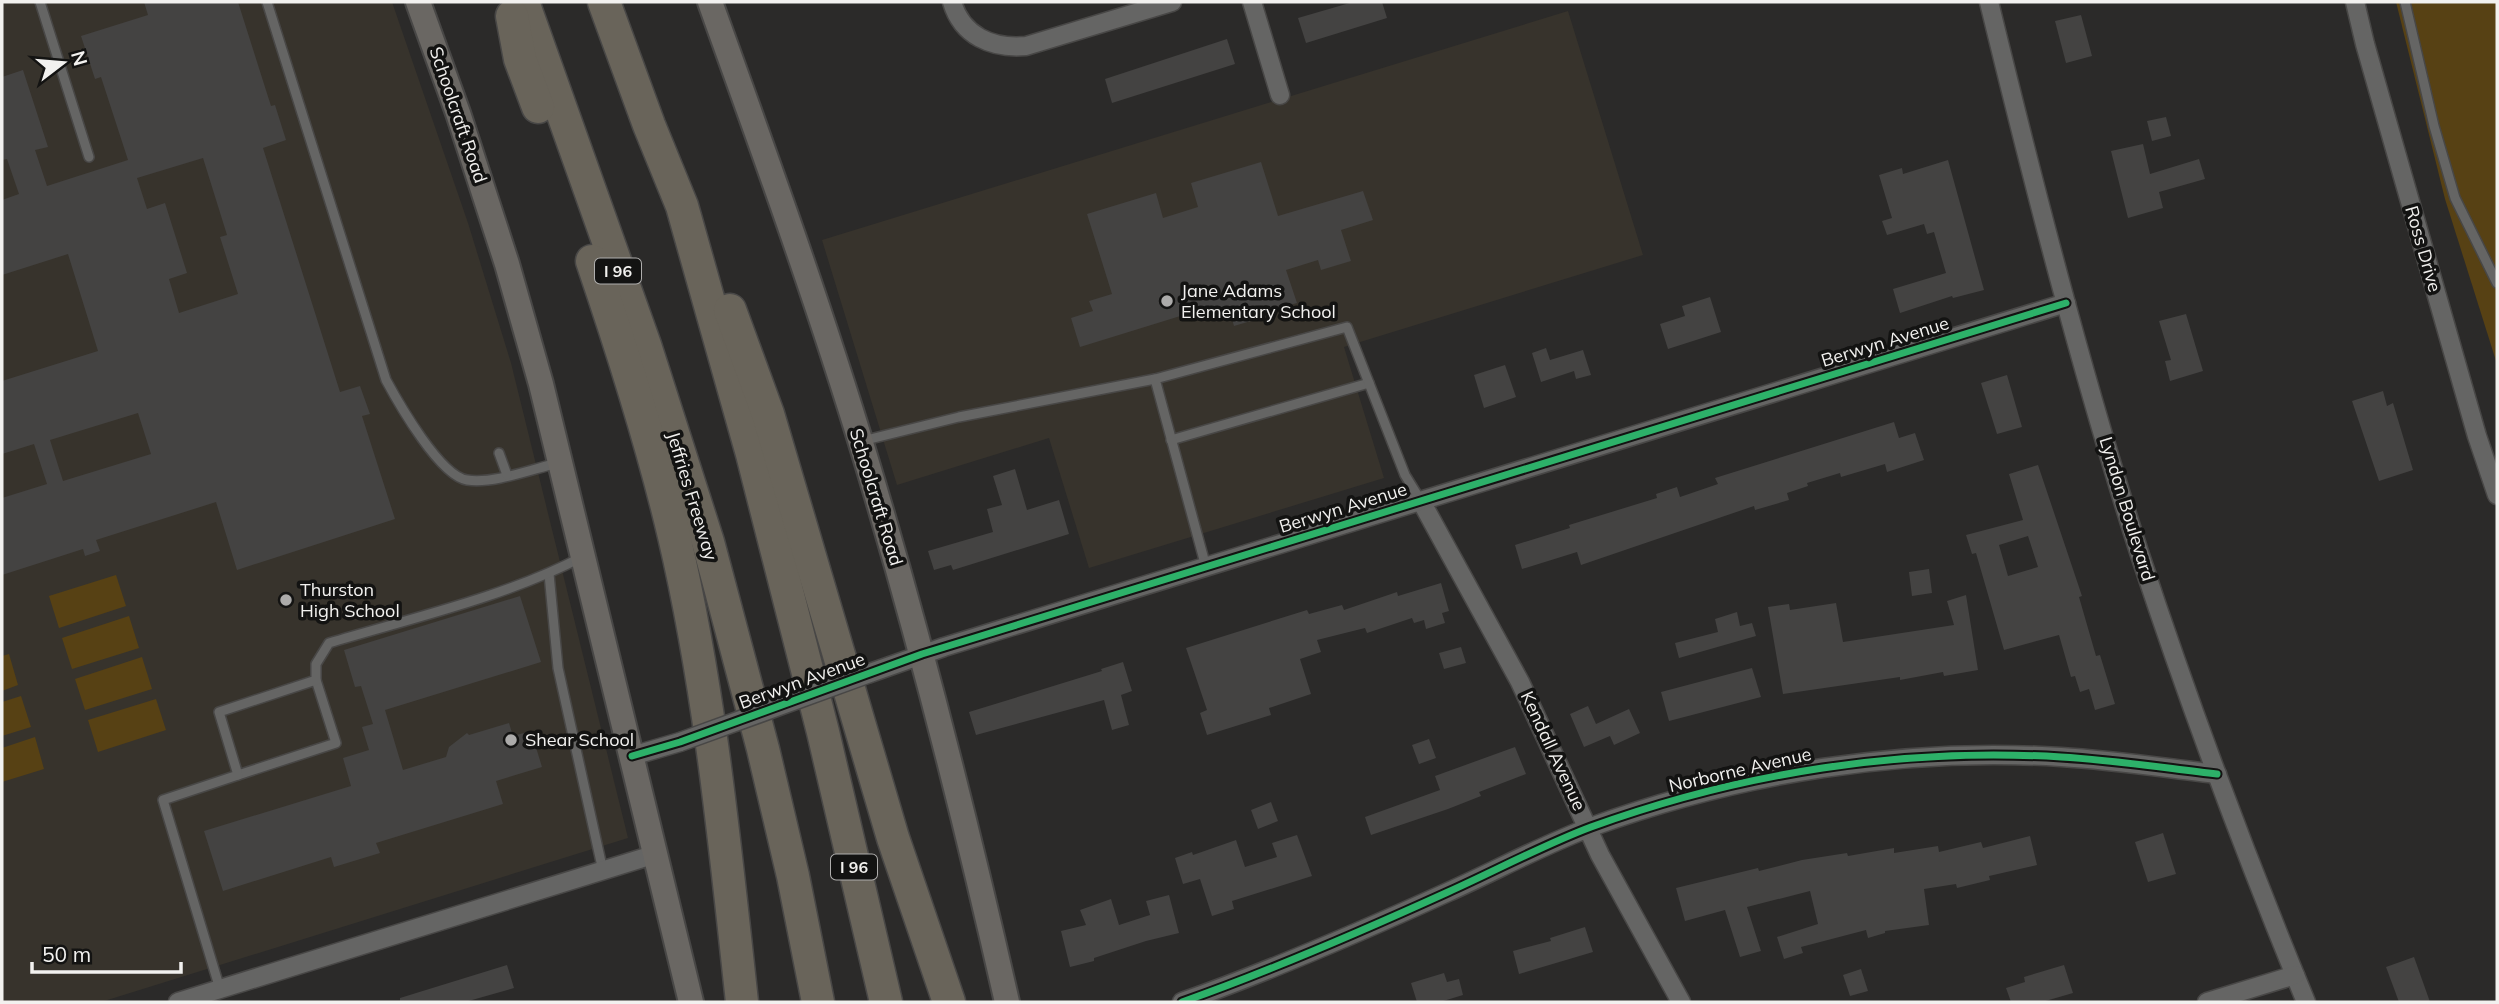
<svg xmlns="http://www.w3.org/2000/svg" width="2499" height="1004" viewBox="0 0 2499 1004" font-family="Mulish,sans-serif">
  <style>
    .built { fill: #37332c }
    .green { fill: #574114 }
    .building { fill: #444342; fill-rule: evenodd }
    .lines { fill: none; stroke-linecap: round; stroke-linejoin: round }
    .service-casing { stroke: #484746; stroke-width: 12 }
    .minor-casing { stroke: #484746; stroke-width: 21 }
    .secondary-casing { stroke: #484746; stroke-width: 28 }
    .motorway-casing { stroke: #484746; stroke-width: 35 }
    .service { stroke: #656564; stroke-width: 9 }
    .minor { stroke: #656564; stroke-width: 18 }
    .secondary { stroke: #6a6763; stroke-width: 24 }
    .motorway { stroke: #69645a; stroke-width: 32 }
    .minor-bridge-casing { stroke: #484746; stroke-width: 21; stroke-linecap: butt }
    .minor-bridge { stroke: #656564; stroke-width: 18 }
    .cycleway-casing { stroke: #131312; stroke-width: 11 }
    .cycleway { stroke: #2db169; stroke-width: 7 }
    .poi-dot { fill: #acabaa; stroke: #131312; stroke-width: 2.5 }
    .labels { text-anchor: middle; stroke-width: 7; stroke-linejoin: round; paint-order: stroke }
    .shield { fill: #131312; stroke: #afaead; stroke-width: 2 }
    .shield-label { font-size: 16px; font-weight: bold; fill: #f2f1ef }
    .street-label { font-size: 18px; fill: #f2f1ef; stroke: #131312 }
    .poi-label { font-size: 18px; fill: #f2f1ef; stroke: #131312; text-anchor: start }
  </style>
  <rect width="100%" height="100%" fill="#2b2a29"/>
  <g class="built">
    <path d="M2,2H392L468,223L511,363L628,838L101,1002H2Z"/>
    <path d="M1568,11L1643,255L1344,347L1384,478L1089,568L1049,438L897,485L822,240Z"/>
  </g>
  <g class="green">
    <path d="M2396,2H2497V364L2445,199Z"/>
    <path d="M116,575L126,606L59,628L49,596Z"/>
    <path d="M129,616L139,648L72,669L62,638Z"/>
    <path d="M9,654L18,685L2,691V656Z"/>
    <path d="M142,657L152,689L85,710L75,679Z"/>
    <path d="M21,696L31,727L2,736V702Z"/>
    <path d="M156,699L166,730L98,752L88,720Z"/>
    <path d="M35,737L44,769L2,782V748Z"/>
  </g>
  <g class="building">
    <path d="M144,2H238L271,106L275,105L286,140L263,148L340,392L360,386L370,414L362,416L395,519L237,570L216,502L96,540L100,551L85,556L83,549L2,575V498L47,484L34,444L2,454V381L98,351L68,254L2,275V200L19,194L7,159L2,160V77L23,70L48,147L35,150L47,186L128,160L101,77L95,79L81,36L148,15ZM203,158L227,235L220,237L238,294L179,313L169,279L187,273L165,203L147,209L137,178ZM138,413L151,454L63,481L50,440Z"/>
    <path d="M1353,2H1382L1387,18L1306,43L1298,18Z"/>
    <path d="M2081,15L2092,56L2066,63L2055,21Z"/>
    <path d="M1227,39L1235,64L1112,103L1105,79Z"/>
    <path d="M2166,117L2171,136L2152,141L2147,121Z"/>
    <path d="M2143,144L2150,174L2199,159L2205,179L2159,192L2163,208L2128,218L2111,151Z"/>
    <path d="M1948,160L1984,290L1953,298L1952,296L1900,313L1893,289L1946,273L1934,232L1927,234L1924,224L1887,235L1882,221L1892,218L1879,175L1902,168L1903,174Z"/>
    <path d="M1261,162L1278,216L1363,191L1373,220L1341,230L1351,261L1321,270L1318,260L1286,270L1297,303L1270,311L1271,315L1234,326L1229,309L1205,316L1203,309L1080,347L1071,318L1093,311L1089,301L1112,294L1087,214L1156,193L1163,218L1198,207L1191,183Z"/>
    <path d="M1710,297L1721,332L1668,349L1660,324L1685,316L1682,306Z"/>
    <path d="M2186,314L2203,371L2170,381L2165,361L2171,360L2159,321Z"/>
    <path d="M1546,348L1550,360L1583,350L1591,375L1576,379L1574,371L1541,382L1532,353Z"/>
    <path d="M1505,365L1516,397L1484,408L1474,375Z"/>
    <path d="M2007,375L2022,427L1997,434L1981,383Z"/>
    <path d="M2383,391L2387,406L2393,403L2413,470L2379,481L2352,401Z"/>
    <path d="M1894,422L1899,438L1915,433L1924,460L1887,472L1885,464L1841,477L1840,473L1807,483L1808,486L1787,493L1789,500L1755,510L1754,506L1581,565L1577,552L1522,569L1515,545L1570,528L1569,525L1657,498L1656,494L1677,487L1680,497L1718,484L1715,478Z"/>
    <path d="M2038,465L2082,596L2079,597L2096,656L2100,655L2115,704L2095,710L2089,689L2080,692L2075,676L2071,677L2059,635L2004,650L1976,553L1972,554L1966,535L2023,520L2009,474ZM2028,536L2038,567L2008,576L1999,545Z"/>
    <path d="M1015,469L1027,510L1059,500L1069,534L953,570L951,565L934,570L928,551L993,532L987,509L1002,505L993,476Z"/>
    <path d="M1929,569L1932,593L1912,596L1909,572Z"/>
    <path d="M1441,583L1449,611L1442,613L1445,623L1426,629L1424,620L1414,623L1412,618L1367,633L1365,628L1317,640L1321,652L1300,659L1311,694L1269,708L1271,715L1207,735L1200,713L1207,710L1186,648L1307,610L1309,614L1342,605L1344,610L1397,592L1398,596Z"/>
    <path d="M1966,595L1978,670L1944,676L1943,672L1900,680V677L1783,694L1768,607L1789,604L1790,610L1836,603L1843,642L1954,625L1947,601Z"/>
    <path d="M520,596L541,662L385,710L403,770L446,757L449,747L467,733L469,735L509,723L513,736L531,731L542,767L496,781L503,804L376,843L380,853L334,867L331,857L223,891L204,831L351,786L343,758L369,750L362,727L373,724L361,686L355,687L344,650Z"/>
    <path d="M1737,612L1740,626L1752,623L1756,636L1679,658L1675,643L1718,632L1715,619Z"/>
    <path d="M1461,647L1466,663L1444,669L1439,653Z"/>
    <path d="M1123,662L1132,691L1121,695L1129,725L1112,730L1104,700L976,735L969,712L1102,671L1101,669Z"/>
    <path d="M1752,668L1761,697L1669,721L1661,692Z"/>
    <path d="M1588,706L1596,724L1629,709L1640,733L1614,745L1610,736L1584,747L1570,714Z"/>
    <path d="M1429,739L1436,758L1419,764L1412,745Z"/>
    <path d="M1515,747L1526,774L1479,792L1481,796L1448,809L1371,835L1365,817L1440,790L1435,776Z"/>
    <path d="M1271,802L1278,821L1258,829L1251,810Z"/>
    <path d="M2163,833L2176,874L2148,882L2135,842Z"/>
    <path d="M1297,835L1312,876L1232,901L1234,909L1212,916L1200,879L1183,884L1175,858L1192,852L1193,855L1236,840L1245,867L1277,857L1272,843Z"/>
    <path d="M2030,836L2037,865L1989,876L1990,880L1957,888L1956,884L1924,889L1929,925L1885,931V933L1868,938L1866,930L1801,947L1803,953L1784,959L1777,937L1818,924L1810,891L1747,907L1761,951L1740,957L1725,910L1685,921L1676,888L1758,868L1759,871L1802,860L1847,853L1848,856L1894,848V853L1938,846L1939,852L1981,842L1983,848Z"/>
    <path d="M1169,895L1179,933L1146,941L1094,958V961L1070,967L1061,931L1086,925L1080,910L1111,899L1119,925L1150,915L1146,901Z"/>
    <path d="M1585,927L1593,952L1519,974L1513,951L1551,941L1550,938Z"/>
    <path d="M2414,957L2430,1002H2399L2386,967Z"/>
    <path d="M507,965L514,988L465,1002H400V998Z"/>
    <path d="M2064,965L2073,993L2042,1002H2011L2006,988L2025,982L2024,977Z"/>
    <path d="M1861,969L1868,991L1850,996L1843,975Z"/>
    <path d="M1444,973L1447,982L1459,979L1463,995L1440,1002H1417L1411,983Z"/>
  </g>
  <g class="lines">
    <defs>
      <g id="service">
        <path d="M40,2L89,157"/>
        <path d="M267,2L386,380C399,404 440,476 467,480C494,484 532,469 558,463"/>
        <path d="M2405,2L2434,126L2455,198L2497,283"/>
        <path d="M1171,440L1369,383"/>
        <path d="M862,441L959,417L1155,379"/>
        <path d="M499,453L507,475"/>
        <path d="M1206,567L1155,379L1347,327L1405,475L1421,501"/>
        <path d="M549,574L558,668L603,871"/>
        <path d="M238,775L336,743L316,680"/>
        <path d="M220,989L163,800L238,775L219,712L316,680V664L329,643C412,618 505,597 582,557"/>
      </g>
      <g id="minor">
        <path d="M952,2C962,36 992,49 1026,46L1172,2"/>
        <path d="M1252,2L1280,95"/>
        <path d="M1989,2C2034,186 2081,371 2139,552C2189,704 2245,854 2306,1002"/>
        <path d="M2355,2L2365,44L2477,436L2497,495"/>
        <path d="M1421,501L1520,682L1600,855L1681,1002"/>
        <path d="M870,673L944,647L2066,303"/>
        <path d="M632,756L680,742"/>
        <path d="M178,1002L656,854"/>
        <path d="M1182,1002C1273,970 1360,932 1448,892C1495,871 1543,845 1591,827C1740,773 1903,747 2061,757C2113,760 2165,768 2217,774"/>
        <path d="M2207,1002L2295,975"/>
      </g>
      <g id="secondary">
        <path d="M418,2L458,113L507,264L541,384L691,1002"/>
        <path d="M710,2C764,152 818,301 864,453C919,635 965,817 1007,1002"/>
      </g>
      <g id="motorway">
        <path d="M523,2L645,345L708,542L763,749L793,876L818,1002"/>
        <path d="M604,2L649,125L682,206L752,454L823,732L886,1002"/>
        <path d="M512,16L520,59L538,107"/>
        <path d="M592,261C623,352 652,443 674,536C710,689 725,846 742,1002"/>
        <path d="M730,310L768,414L893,838L949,1002"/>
      </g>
    </defs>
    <use href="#service" class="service-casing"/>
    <use href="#minor" class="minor-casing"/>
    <use href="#secondary" class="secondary-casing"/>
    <use href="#motorway" class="motorway-casing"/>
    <use href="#service" class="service"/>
    <use href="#minor" class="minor"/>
    <use href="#secondary" class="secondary"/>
    <use href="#motorway" class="motorway"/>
    <defs>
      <path id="minor-bridge" d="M680,742L870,673"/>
    </defs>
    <use href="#minor-bridge" class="minor-bridge-casing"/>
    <use href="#minor-bridge" class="minor-bridge"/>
    <defs>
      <g id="cycleway">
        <path d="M632,756L680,742L922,654L2066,303"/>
        <path d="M1182,1002C1273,970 1360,932 1448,892C1495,871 1543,845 1591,827C1740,773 1903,747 2061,757C2113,760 2165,768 2217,774"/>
      </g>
    </defs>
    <use href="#cycleway" class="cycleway-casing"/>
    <use href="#cycleway" class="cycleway"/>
  </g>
  <g class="poi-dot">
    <circle cx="1167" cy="301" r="7"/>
    <circle cx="286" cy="600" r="7"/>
    <circle cx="511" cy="740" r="7"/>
  </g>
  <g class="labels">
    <g class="shield">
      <rect x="595" y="258.5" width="46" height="25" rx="5"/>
      <rect x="831" y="854.5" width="46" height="25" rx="5"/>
    </g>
    <g class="shield-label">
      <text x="618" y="277">I 96</text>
      <text x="854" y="873">I 96</text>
    </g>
    <g class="street-label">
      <text transform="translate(458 115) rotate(71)" y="6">Schoolcraft Road</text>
      <text transform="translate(2423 249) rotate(74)" y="6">Ross Drive</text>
      <text transform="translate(1885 342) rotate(-17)" y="6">Berwyn Avenue</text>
      <text transform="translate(692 496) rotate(73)" y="6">Jeffries Freeway</text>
      <text transform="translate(876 497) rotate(73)" y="6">Schoolcraft Road</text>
      <text transform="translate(1343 508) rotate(-17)" y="6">Berwyn Avenue</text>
      <text transform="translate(2127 509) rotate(73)" y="6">Lyndon Boulevard</text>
      <text transform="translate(802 681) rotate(-20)" y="6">Berwyn Avenue</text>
      <text transform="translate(1553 751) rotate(65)" y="6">Kendall Avenue</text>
      <text transform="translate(1740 770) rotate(-13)" y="6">Norborne Avenue</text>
    </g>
    <g class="poi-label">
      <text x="1181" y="297">Jane Adams<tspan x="1181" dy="21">Elementary School</tspan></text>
      <text x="300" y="596">Thurston<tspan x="300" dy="21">High School</tspan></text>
      <text x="525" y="746">Shear School</text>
    </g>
  </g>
  <rect width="2499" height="1004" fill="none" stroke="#f2f1ef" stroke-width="7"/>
  <g transform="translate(63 63) rotate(74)" stroke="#131312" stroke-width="5" paint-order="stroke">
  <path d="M0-5L12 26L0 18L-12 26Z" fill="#f2f1ef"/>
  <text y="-10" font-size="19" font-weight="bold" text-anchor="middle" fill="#f2f1ef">N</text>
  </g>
  <path d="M32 962v10h149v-10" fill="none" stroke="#f2f1ef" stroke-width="3.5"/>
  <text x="42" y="962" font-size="21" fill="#f2f1ef" stroke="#131312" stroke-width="5" paint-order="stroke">50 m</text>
</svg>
